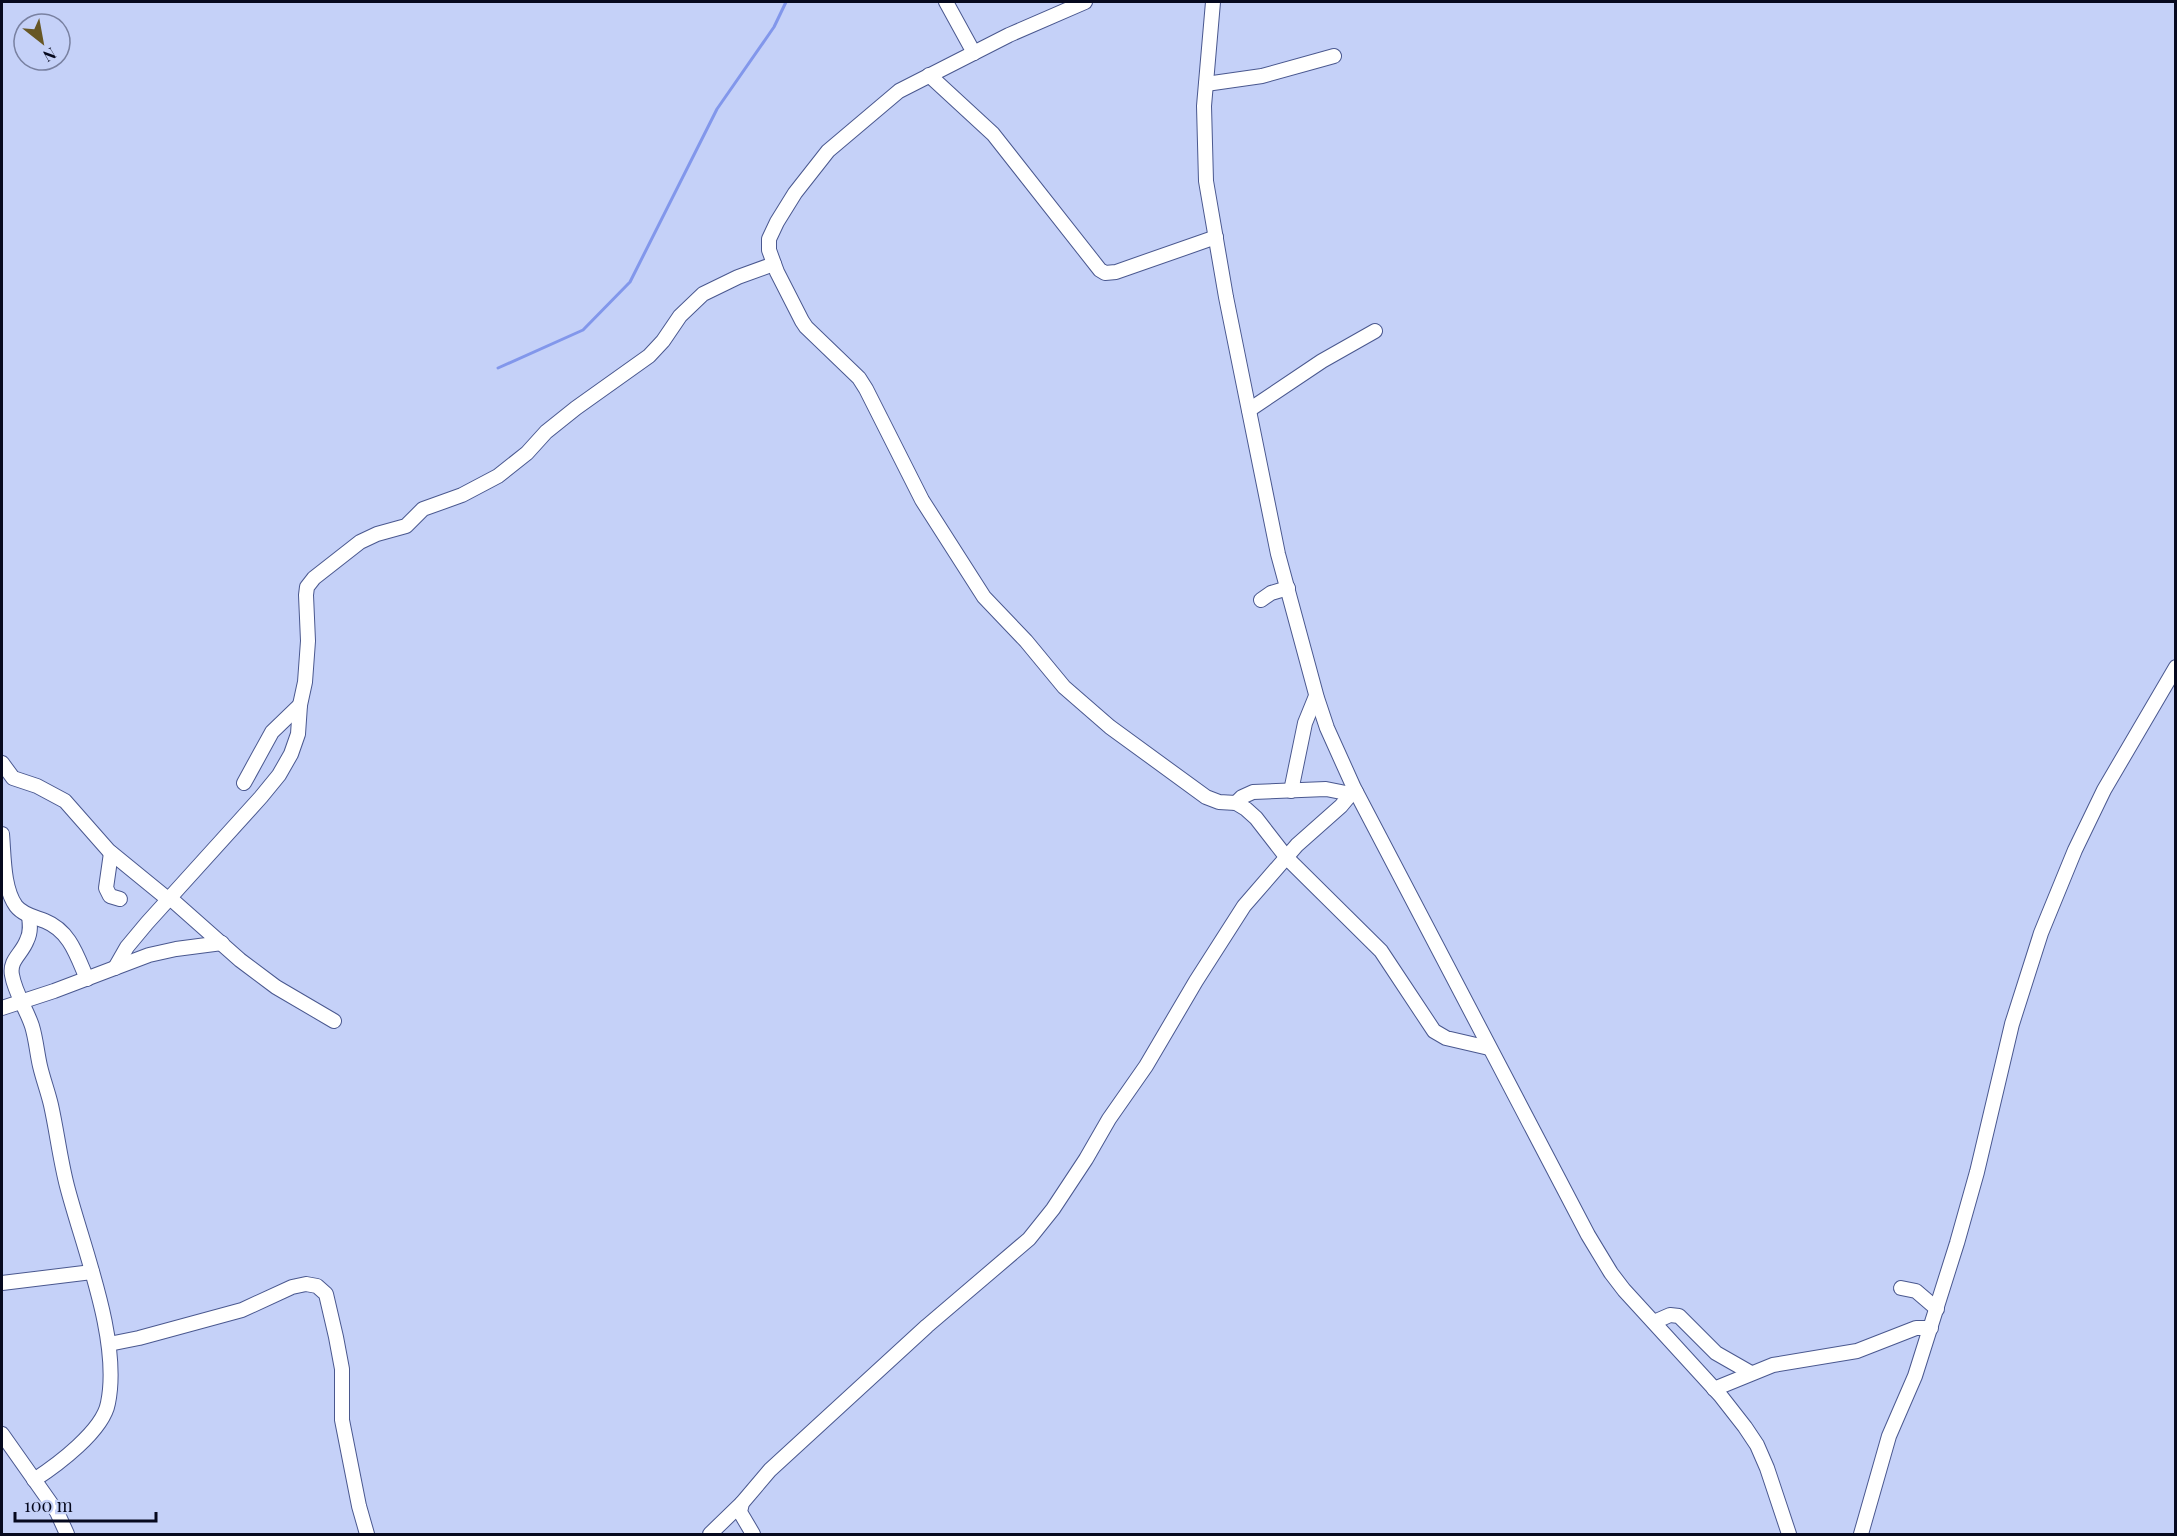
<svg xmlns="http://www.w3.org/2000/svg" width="2177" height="1536" viewBox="0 0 2177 1536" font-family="'Playfair Display',serif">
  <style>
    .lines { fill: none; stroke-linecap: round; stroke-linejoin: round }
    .stream { stroke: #8297eb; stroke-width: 3 }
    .minor-casing { stroke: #4a588f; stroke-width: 16 }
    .minor { stroke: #fff; stroke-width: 14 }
  </style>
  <rect width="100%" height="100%" fill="#c5d1f8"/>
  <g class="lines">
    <path class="stream" d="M498,368L583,330L630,282L717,109L774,27L786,2"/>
    <defs>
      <g id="minor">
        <path d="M946,2L974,53"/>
        <path d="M1085,2L1009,35L899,91L828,151L795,193L777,222L769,239V250L777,272L802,321L806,327L859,378L866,389L922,500L984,597L1026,641L1064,687L1110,727L1206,797L1219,802L1236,803L1246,809L1256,818L1287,858L1381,951L1434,1031L1446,1038L1489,1048"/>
        <path d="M1213,2L1204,106L1206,181L1226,297L1278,554L1317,698L1327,728L1354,788L1588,1235L1611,1273L1624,1290L1720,1395L1745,1427L1757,1445L1767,1468L1789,1534"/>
        <path d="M929,75L993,134L1100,270L1105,273L1116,272L1216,237"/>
        <path d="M1206,84L1262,76L1334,56"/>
        <path d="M1249,410L1322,361L1375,331"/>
        <path d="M1261,600L1271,593L1288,588"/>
        <path d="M2,763L13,778L37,786L65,801L109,851L169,900"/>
        <path d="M244,783L272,732L300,705"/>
        <path d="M1291,791L1305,723L1316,696"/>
        <path d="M1236,803L1242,797L1253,792L1326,789L1351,794L1356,792"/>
        <path d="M2,834C4,856 3,888 16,906C23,915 35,917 45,921C70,931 77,956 87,979"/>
        <path d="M111,853L106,888L110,896L120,899"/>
        <path d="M170,898L240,960L276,987L334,1021"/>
        <path d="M29,916C30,924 31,932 27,940C22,954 9,960 12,975C15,993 26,1008 32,1026C36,1039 37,1053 40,1066C43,1079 48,1092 51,1105C57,1132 60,1159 67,1186C83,1248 121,1340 108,1403C103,1431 57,1465 34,1480"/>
        <path d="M115,968L127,947L147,923L261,797L279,775L291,754L298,734L300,705L305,682L308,641L306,595L307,587L314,578L360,542L377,534L406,526L423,509L462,495L498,476L527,453L546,432L576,408L649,356L663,341L680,316L703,294L738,277L774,264"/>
        <path d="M2,1008L54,991L149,955L176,949L222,943"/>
        <path d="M2,1283L92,1272"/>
        <path d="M1901,1288L1916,1291L1937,1309"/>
        <path d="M1654,1322L1670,1315L1679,1316L1716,1353L1751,1373"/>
        <path d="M109,1344L139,1338L242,1310L292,1287L306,1284L317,1286L326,1294L336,1337L342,1369V1420L359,1506L367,1534"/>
        <path d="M1714,1389L1773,1365L1857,1351L1916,1328H1931"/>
        <path d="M2,1434L57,1512L67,1534"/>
        <path d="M710,1534L742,1503"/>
        <path d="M753,1534L740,1512L742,1503L770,1470L927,1326L1029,1239L1053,1209L1086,1159L1109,1119L1146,1066L1196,981L1244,906L1297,845L1341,806L1351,794"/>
        <path d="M1861,1534L1889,1436L1915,1376L1957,1243L1977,1172L2012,1024L2041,933L2075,850L2104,790L2176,667"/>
      </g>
    </defs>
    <use href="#minor" class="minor-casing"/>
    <use href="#minor" class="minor"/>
  </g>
  <rect width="2177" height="1536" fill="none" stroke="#06091e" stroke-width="6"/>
  <g transform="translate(42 42) rotate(149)"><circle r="28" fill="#c5d1f8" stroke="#7981a1" stroke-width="1.5"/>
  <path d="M0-4.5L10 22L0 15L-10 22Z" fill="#675725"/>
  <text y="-9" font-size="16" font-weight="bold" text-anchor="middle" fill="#06091e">N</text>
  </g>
  <path d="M15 1512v9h141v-9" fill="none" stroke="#06091e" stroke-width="3"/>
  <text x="24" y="1512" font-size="18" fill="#06091e" stroke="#c5d1f8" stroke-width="4.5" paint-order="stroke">100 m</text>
</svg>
